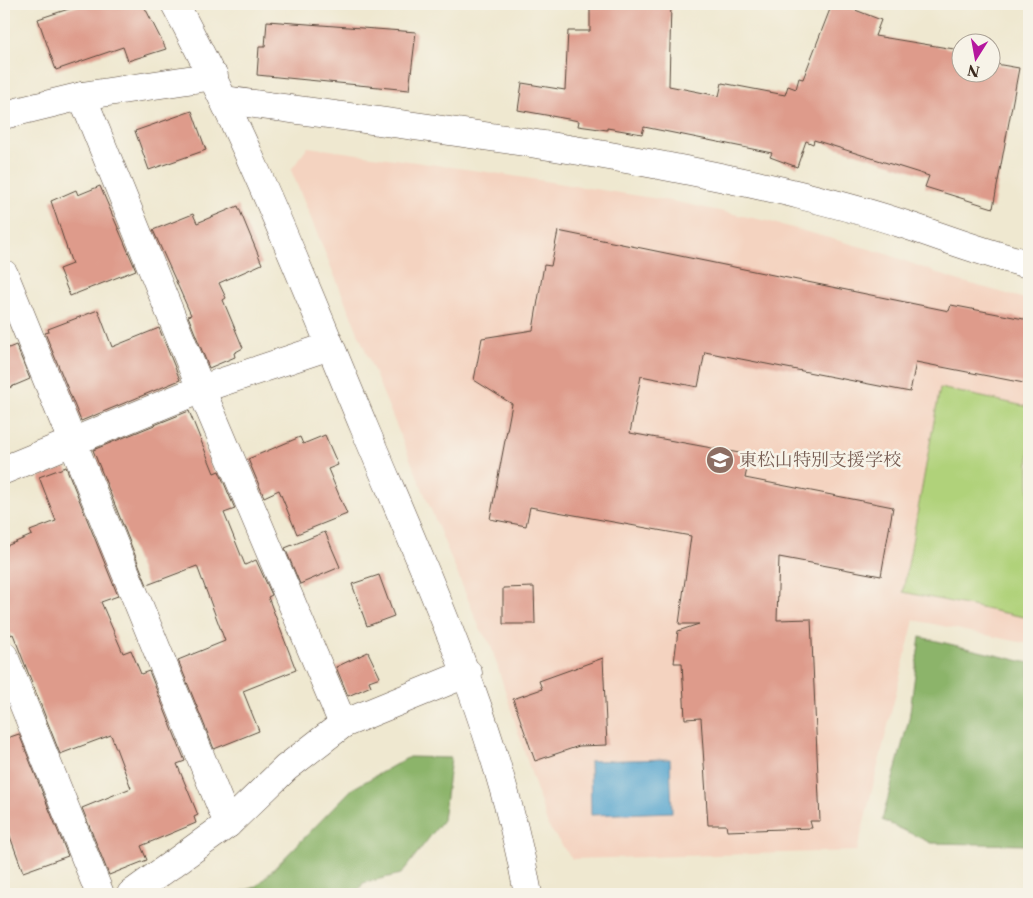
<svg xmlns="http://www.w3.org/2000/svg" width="1033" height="898" viewBox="0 0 1033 898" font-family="'Libre Caslon Text','Noto Serif JP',serif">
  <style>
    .built { fill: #f4d3c0 }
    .green { fill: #b0d27a; stroke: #767e4c }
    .forest { fill: #8cb46a; stroke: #646f44 }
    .water { fill: #54a4ce; stroke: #486776 }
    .building { fill: #de9b8b }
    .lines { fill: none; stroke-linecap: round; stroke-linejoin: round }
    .minor-casing { stroke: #564639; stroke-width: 29 }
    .tertiary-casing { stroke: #564639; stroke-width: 29 }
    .minor { stroke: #fff; stroke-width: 28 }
    .tertiary { stroke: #fff; stroke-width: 28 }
    .labels { text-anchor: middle; stroke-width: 5; stroke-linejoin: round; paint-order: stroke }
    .education-label { font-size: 18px; fill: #785e54; stroke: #f7f3e8; text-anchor: start }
  </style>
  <rect width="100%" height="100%" fill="#f7f3e8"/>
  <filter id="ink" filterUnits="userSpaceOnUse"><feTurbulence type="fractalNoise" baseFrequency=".02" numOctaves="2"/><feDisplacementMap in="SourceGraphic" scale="10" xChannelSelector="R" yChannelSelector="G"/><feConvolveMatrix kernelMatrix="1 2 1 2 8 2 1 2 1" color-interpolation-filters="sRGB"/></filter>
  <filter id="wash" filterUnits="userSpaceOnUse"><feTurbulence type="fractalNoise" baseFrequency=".0096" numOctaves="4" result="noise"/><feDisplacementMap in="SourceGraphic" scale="20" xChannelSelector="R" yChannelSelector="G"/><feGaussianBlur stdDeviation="1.12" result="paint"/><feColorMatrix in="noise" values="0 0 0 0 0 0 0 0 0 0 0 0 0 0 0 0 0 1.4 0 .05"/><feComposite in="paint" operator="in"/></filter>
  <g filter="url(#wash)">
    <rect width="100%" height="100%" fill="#efe8d0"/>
    <path class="built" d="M308,147L494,173L677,202L767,221L884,253L953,279L1029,300V644L914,620L857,851L572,859L548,826L490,643L481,631L291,170Z"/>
    <path class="green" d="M940,388L1029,407V618L903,592Z"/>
    <g class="forest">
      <path d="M920,637L1029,663V845L931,843L882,820L909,719Z"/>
      <path d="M409,757L451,758L443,820L401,874L363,883L357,894H234L256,887L352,789Z"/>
    </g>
    <path class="water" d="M670,759L672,812L591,815L590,761Z"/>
    <g id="blocks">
      <g class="building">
        <path d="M84,4H143L166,49L128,61L123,47L56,70L38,19Z"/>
        <path d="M590,4H671L669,86L719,96L722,83L785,95L788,86L796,89L799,78L803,79L832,4H840L881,20L875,36L960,50V72H990V63L1019,68L993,208L925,187L929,176L814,140L813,144L806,141L797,167L770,157L772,153L644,127L642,134L607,128V130L578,126L579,121L518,110L522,83L565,90L568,31H590Z"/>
        <path d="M267,21L416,32L409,90L257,75L259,47H265Z"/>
        <path d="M192,111L206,150L149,170L135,131Z"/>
        <path d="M100,186L136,270L70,296L59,269L72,264L51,201L76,190L78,195Z"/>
        <path d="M238,206L262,264L219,283L226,298L223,300L243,348L234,353L235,357L209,368L188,316L191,315L153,230L193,214L197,223Z"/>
        <path d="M558,231L949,311L951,305L1029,320V384L916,362L910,392L705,352L698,387L641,376L630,433L750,455L745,478L893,507L881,576L779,557L777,620L811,619L820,821H810L812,828L727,831L726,825H708L701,718L685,719L682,663H674L678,631L699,624H679L691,536L530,507L526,526L490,519L512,404L474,380L482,338L533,330L544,265L551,266Z"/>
        <path d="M98,310L112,347L159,328L180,380L81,421L45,333L49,332L48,329Z"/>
        <path d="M16,345L30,379L4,390V350Z"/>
        <path d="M189,411L214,473L219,471L235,509L224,513L245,565L256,560L272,595L268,597L296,670L243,691L259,731L214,749L178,660L225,641L197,566L147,585L93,450Z"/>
        <path d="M325,435L338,465L328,469L347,514L297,534L279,490L264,497L248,459L300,437L303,444Z"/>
        <path d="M66,467L118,596L101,602L123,653L131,650L141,674L149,671L185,761L177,764L198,815L194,817L196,823L141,846L147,860L109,875L82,808L131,788L111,735L60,754L13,634L11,635L4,617V547L32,535L30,531L56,521L39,477Z"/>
        <path d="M325,532L340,567L300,584L285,548Z"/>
        <path d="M379,575L394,616L367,626L352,584Z"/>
        <path d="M534,587L535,624H503V588Z"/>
        <path d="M368,652L380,677L369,681L371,686L348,696L336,667Z"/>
        <path d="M603,658L607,745L579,746L535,761L513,699L542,689L539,681Z"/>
        <path d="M19,734L68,856L23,872L4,820V739Z"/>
      </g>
    </g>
  </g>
  <g filter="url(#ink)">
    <use href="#blocks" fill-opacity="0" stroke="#564639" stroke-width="1"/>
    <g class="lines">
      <defs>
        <g id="minor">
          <path d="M82,96L201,389L343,724"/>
          <path d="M4,115L82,96L214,76"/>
          <path d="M4,274L228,824"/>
          <path d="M4,470L201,389L330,346"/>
          <path d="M4,656L100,894"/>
          <path d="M131,894L228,824L286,768L343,724L468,673"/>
        </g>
        <g id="tertiary">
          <path d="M175,4C248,140 304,284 364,427C428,579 499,730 528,894"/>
          <path d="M225,100C415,126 606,149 792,193C828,202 865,211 900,223C943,237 985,254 1029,264"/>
        </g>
      </defs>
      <use href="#minor" class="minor-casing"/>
      <use href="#tertiary" class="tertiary-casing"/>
      <use href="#minor" class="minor"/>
      <use href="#tertiary" class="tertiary"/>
    </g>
  </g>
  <defs>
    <symbol id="school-disc" viewBox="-11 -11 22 22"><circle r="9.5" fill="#8d6e63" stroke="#f7f3e8"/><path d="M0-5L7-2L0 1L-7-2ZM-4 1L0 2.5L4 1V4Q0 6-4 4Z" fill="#fff"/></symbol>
  </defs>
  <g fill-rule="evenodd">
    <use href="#school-disc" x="704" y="444" width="32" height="32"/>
  </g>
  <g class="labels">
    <g class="education-label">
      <text x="739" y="466">東松山特別支援学校</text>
    </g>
  </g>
  <rect width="1033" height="898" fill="none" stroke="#f7f3e8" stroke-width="20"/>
  <g transform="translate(976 58) rotate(191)"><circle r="24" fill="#f7f3e8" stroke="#aca397"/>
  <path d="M0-4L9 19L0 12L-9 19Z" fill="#b5179e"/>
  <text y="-8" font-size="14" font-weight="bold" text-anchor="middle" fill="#3b2a1e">N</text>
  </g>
</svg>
